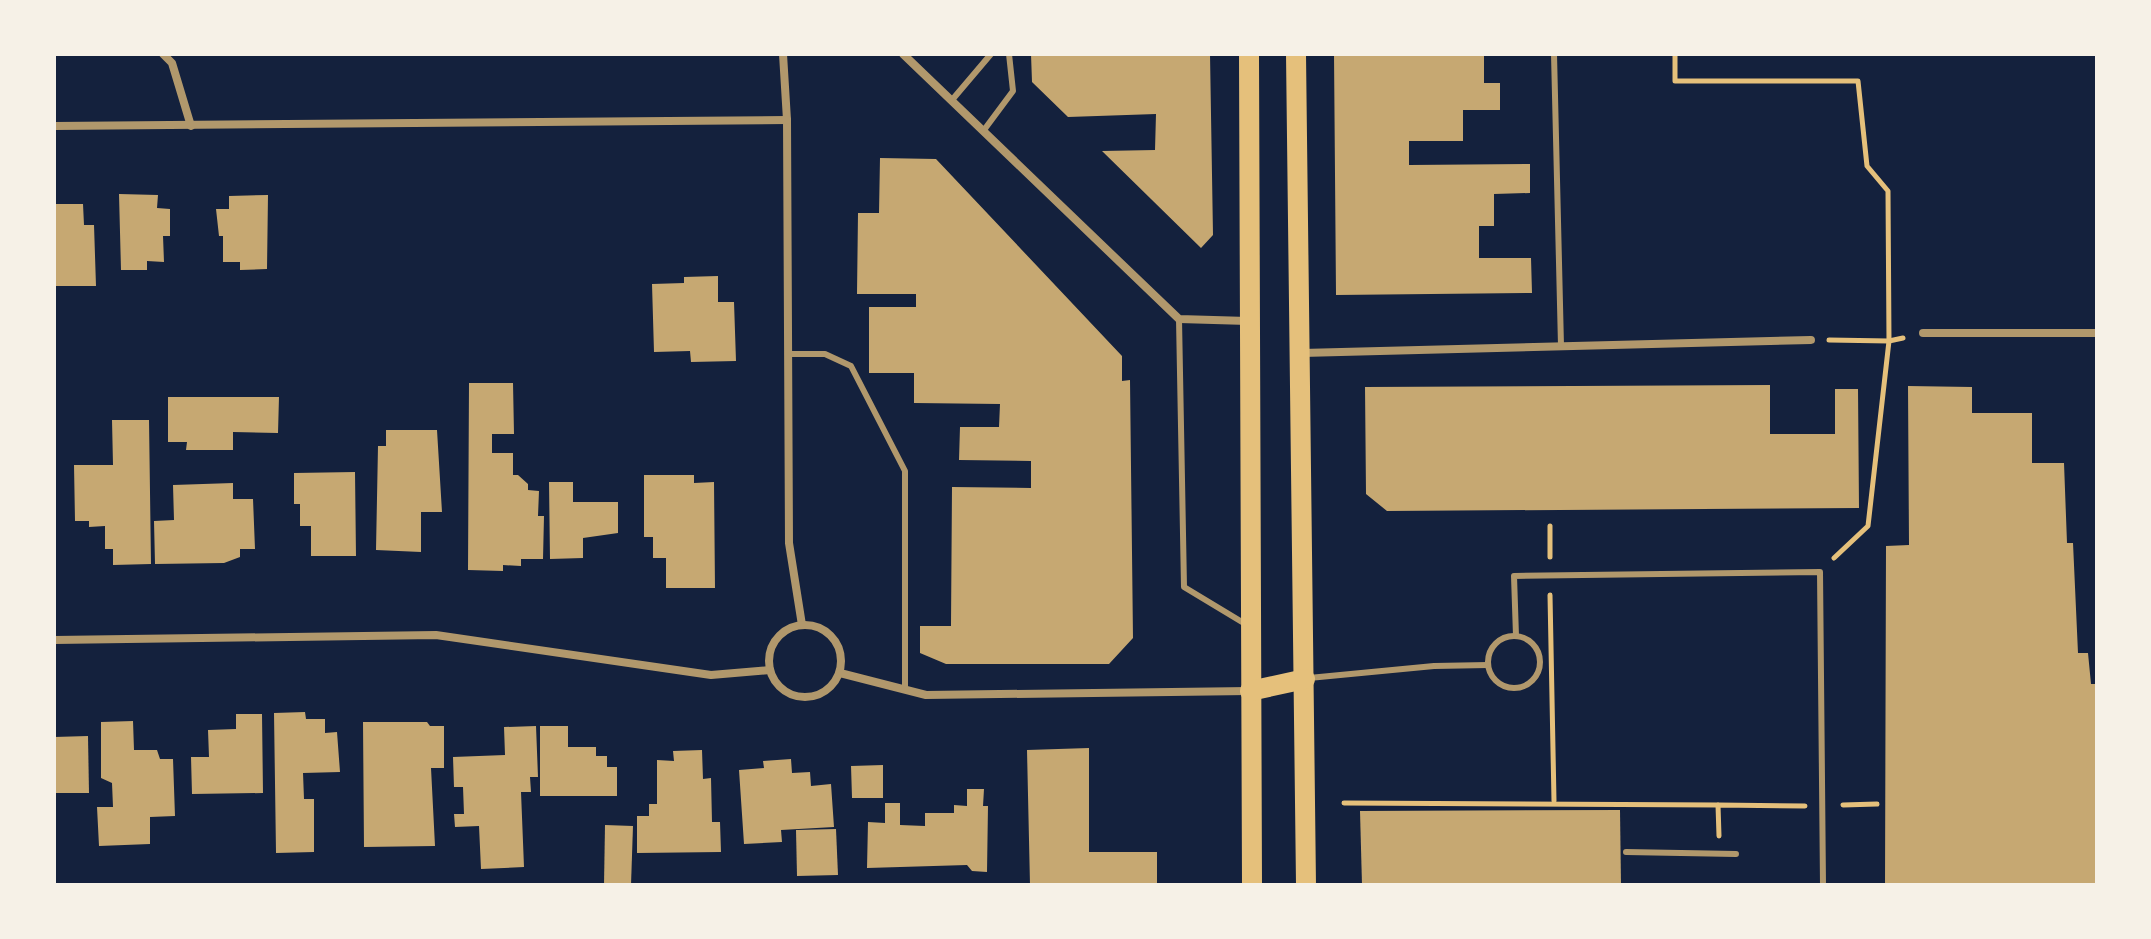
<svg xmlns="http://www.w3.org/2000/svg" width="2151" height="939" viewBox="0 0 2151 939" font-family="'Fira Sans Condensed',sans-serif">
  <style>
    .building { fill: #c6a872 }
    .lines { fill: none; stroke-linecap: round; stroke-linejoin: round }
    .path { stroke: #e5c07b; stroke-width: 5 }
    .service { stroke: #b1986c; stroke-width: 6 }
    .minor { stroke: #b1986c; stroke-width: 8 }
    .primary { stroke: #e5c07b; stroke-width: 20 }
  </style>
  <rect width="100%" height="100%" fill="#14213d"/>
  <g class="building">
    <path d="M1031,54H1210L1213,235L1201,248L1102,151L1155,150L1156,114L1068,117L1032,82Z"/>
    <path d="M1334,54H1484V83H1500V110H1463V141H1409V165L1530,164V193L1494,194V226H1479V258H1531L1532,293L1336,295Z"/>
    <path d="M880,158L936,159L1122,356V381L1130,380L1133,638L1109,664H946L920,653V626H951L952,487L1031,488V461L959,460L960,427H999L1000,404L914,403V373H869V307H916V294H857L858,213H879Z"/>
    <path d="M119,194L158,195L157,208L170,209V236H163L164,262L147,261V270H121Z"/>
    <path d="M268,195L267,269L240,270V262H223V236H219L216,209H229V196Z"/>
    <path d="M54,204H83L84,225H94L96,286H54Z"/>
    <path d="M718,276V302H734L736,361L691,362L690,351L654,352L652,284L684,283V277Z"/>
    <path d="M469,383H513L514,434H492V453H513V475H518L528,484V490L539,491L538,516H544L543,559H521V566L503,565V571L468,570Z"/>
    <path d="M1770,385V434H1835V389H1858L1859,508L1387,511L1366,494L1365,387Z"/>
    <path d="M1908,386L1972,387V413H2032V463H2064L2067,543H2073L2078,653H2088L2091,684H2097V885H1885L1886,546L1909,545Z"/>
    <path d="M168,397H279L278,433L233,432V450H186L187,442H168Z"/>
    <path d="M112,420H149L151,564L113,565V549H105V526L89,527V521H75L74,465H113Z"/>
    <path d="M386,430H437L442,512H421V552L376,550L378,446H386Z"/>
    <path d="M355,472L356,556H311V526H300V504H294V473Z"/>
    <path d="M644,475H694V483L714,482L715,588H666V558H653V537H644Z"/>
    <path d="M549,482H573V502H618V533L583,538V558L550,559Z"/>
    <path d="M233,483V499H253L255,549H240V557L224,563L155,564L154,521L174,520L173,485Z"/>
    <path d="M305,712L306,719H325V733L337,732L340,772L303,773L304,799H314V852L276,853L274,713Z"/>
    <path d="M236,714H262L263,793L192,794L191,757H209L208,730L236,729Z"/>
    <path d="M133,721L134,750H157L160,759H173L175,816L150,817V844L99,846L97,807H113L112,783L101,778V722Z"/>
    <path d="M363,722H427L430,726H444V768H431L435,846L364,847Z"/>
    <path d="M536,726L538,777H530L531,792H521L524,867L481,869L479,826L455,827L454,814H464L463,787H454L453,757L505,755L504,727Z"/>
    <path d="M540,726H568V747H596V756H607V767H617V796H540Z"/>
    <path d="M88,736L89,793H54V737Z"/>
    <path d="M1089,748V852H1157V885H1030L1027,750Z"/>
    <path d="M702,750L703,779L711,778L712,822H720L721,852L637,853V816H649V804H657V760L674,761L673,751Z"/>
    <path d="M791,759L792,773L810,772L811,786L831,784L834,827L781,830L782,842L744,844L739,770L764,768L763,761Z"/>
    <path d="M883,765V798H852L851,766Z"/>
    <path d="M967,789H984L983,806H988L987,872L972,871L967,865L867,868L868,822L885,823V803H900V825L925,826V813H954V805L967,806Z"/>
    <path d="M1620,810L1621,885H1362L1360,811Z"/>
    <path d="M605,825L633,826L631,885H604Z"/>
    <path d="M836,829L838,875L797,876L796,830Z"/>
  </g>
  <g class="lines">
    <g class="path">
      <path d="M1675,54V81H1858L1867,166L1888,191L1889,341L1868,526L1834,558"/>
      <path d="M1829,340L1889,341L1903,338"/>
      <path d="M1550,557V526"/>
      <path d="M1550,595L1554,801"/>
      <path d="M1344,803L1718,805"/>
      <path d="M1843,805L1877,804"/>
      <path d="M1719,836L1718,805L1805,806"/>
    </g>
    <g class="service">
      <path d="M1554,54L1561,346"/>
      <path d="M952,100L991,54"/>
      <path d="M984,130L1013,91L1009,54"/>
      <path d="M1179,319L1184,587L1247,625"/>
      <path d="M788,354H825L851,366L905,471V690"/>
      <path d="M1516,636L1514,576L1820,572L1823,885"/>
      <circle cx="1514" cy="662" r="26"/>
      <path d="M1309,678L1434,666L1488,665"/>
      <path d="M1626,852L1736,854"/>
    </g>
    <g class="minor">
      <path d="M163,54L172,63L191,126"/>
      <path d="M783,54L787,120L789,543L802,625"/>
      <path d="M903,54L1179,319L1248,321"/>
      <path d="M54,126L787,120"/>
      <path d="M1923,333H2097"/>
      <path d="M1302,353L1811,340"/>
      <circle cx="805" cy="661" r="36"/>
      <path d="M54,640L436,635L711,675L770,670"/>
      <path d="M840,673L926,695L1249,691"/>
    </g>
    <g class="primary">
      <path d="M1249,54L1252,885"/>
      <path d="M1296,54L1306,885"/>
      <path d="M1250,691L1305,679"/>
    </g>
  </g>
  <rect width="2151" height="939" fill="none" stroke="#f6f1e7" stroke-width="112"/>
</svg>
